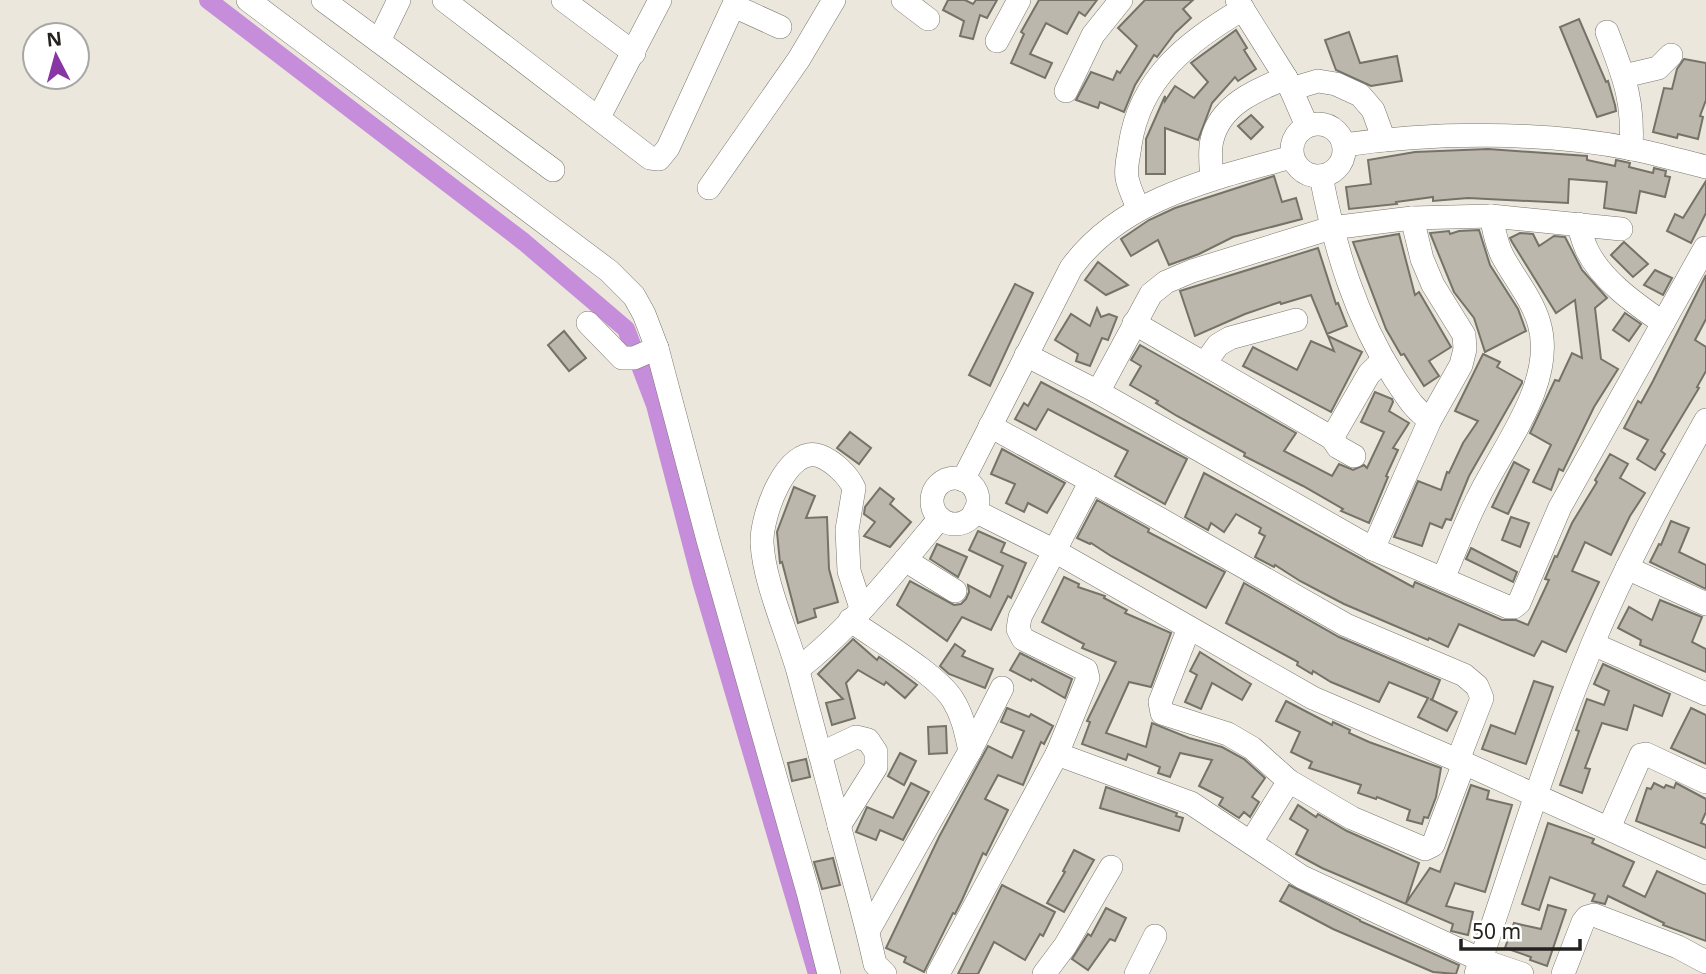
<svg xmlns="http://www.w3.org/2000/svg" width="1706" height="974" viewBox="0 0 1706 974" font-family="'Noto Sans',sans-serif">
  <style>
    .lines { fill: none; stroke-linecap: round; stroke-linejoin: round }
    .canal { stroke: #c58dda; stroke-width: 18 }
    .building { fill: #bbb7ad; stroke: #757268; stroke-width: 2 }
    .minor-casing { stroke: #79766c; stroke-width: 24 }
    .minor { stroke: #fff; stroke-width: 23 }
  </style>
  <rect width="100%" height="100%" fill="#ebe7dc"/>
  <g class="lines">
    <path class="canal" d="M208,0L524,242L626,329L655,405L701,581L817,974"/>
  </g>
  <g class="building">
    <path d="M948,0H965L973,4L976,0H997L987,18L980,15L973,39L960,36L964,21L943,10Z"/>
    <path d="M1039,0H1097L1085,16L1079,12L1067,34L1046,23L1030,54L1052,63L1045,78L1011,63L1024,34L1021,32Z"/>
    <path d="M1145,0H1193L1183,9L1191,18L1175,33L1157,57L1154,55L1135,85L1124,112L1100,102L1098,108L1076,100L1091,72L1113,80L1117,71L1120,73L1137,46L1118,28Z"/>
    <path d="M1579,19L1606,82L1608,81L1615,105L1616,111L1597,117L1560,27Z"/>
    <path d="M1236,30L1247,48L1244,50L1256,69L1238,81L1235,77L1212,103L1198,140L1165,128V174H1146V139L1165,96V101L1175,86L1194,98L1208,82L1191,63Z"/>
    <path d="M1349,32L1360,63L1397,56L1402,81L1371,86L1336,70L1325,40Z"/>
    <path d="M1684,59L1706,63V100L1700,116L1703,117L1698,139L1678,134L1677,138L1653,132L1664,88L1672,89L1677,69Z"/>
    <path d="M1251,115L1263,127L1251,139L1238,126Z"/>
    <path d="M1488,149L1587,156V160L1615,166L1616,160L1630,163L1629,167L1653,173L1654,168L1666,171L1665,176L1670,177L1665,197L1640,191L1636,213L1604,208L1607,182L1569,179L1568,203L1468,198L1433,201V197L1396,202L1397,204L1349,209L1346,187L1371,184L1368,160L1415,152Z"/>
    <path d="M1274,176L1282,202L1296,198L1302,219L1233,237L1199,254L1169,265L1158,240L1131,256L1121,239L1149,220L1175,208Z"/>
    <path d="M1706,181V213L1691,243L1667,231L1675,214L1683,218Z"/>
    <path d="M1479,230L1490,265L1518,309L1526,331L1485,352L1474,318L1454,292L1430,233L1449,231L1450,234L1459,231Z"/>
    <path d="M1520,233L1533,234L1539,246L1554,236L1565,237L1582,270L1607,298L1595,308L1601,359L1618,369L1594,407L1563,471L1559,469L1551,490L1533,482L1551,445L1530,433L1555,380L1559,381L1572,353L1582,358L1575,300L1556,313L1512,242L1510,238Z"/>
    <path d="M1399,234L1415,295L1419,292L1451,347L1429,361L1439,376L1424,386L1404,354L1401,355L1386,329L1353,242Z"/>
    <path d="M1624,242L1648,264L1633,277L1611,255Z"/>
    <path d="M1318,248L1336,304L1338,303L1347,326L1327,334L1311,295L1281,304L1280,302L1245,314L1195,336L1180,291Z"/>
    <path d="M1098,262L1128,285L1106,295L1085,280Z"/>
    <path d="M1655,270L1672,278L1663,295L1644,285Z"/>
    <path d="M1706,275V319L1695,340L1706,347V371L1697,387L1699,388L1661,451L1665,454L1655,470L1637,459L1648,440L1624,428L1638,401L1641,403L1653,381Z"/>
    <path d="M1015,284L1033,293L990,386L969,375Z"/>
    <path d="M1097,308L1101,317L1109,314L1117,317L1108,340L1102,338L1090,366L1076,361L1078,354L1055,340L1071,314L1090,326Z"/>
    <path d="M1625,313L1641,324L1629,341L1613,330Z"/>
    <path d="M564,331L586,358L569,371L548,345Z"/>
    <path d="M1328,336L1362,352L1331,412L1243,366L1253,347L1297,370L1311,341L1334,351Z"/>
    <path d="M1140,345L1296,433L1284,451L1332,476L1339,464L1353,470L1364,465L1367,468L1384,432L1361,422L1375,392L1392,399L1393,402L1389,411L1409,423L1393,448L1398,450L1386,476L1388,477L1369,523L1341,511L1343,509L1303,486L1244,456L1245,453L1177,416L1156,403L1158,401L1130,385L1141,366L1131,360Z"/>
    <path d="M1483,354L1500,362L1497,367L1522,381V383L1469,476L1451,520L1446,519L1442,528L1430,523L1422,546L1394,537L1418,481L1441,490L1447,472L1449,473L1463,443L1478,421L1455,411Z"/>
    <path d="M1041,382L1187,459L1165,504L1115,476L1128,451L1048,409L1036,430L1015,419L1024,403L1028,406Z"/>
    <path d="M850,432L871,448L859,464L837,448Z"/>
    <path d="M1002,449L1065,483L1047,513L1028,503L1024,512L1006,503L1015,484L991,474Z"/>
    <path d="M1610,454L1628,464L1620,478L1645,493L1630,516L1611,555L1585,542L1572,571L1599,582L1566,652L1542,641L1534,656L1459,624L1448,647L1429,638L1428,640L1344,604L1300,581L1275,565L1274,567L1255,557L1265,536L1259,533L1261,528L1236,514L1224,532L1211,523L1208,530L1185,517L1204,473L1413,587L1415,582L1502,620H1516L1528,625L1549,580L1545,579L1555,556L1557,557L1572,523L1597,482L1595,480Z"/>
    <path d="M1514,462L1529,470L1508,514L1492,507Z"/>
    <path d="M794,487L815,496L806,518L827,517L829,569L838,602L814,609L816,617L798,623L782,562L780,563L777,532Z"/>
    <path d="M880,488L894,499L890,504L911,522L890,547L864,536L875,522L864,514L865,507Z"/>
    <path d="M1097,500L1149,529L1148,532L1225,572L1206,608L1111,556L1091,543L1090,544L1077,538Z"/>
    <path d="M1511,517L1529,523L1520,547L1502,540Z"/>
    <path d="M1671,521L1689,528L1679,552L1706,565V589L1650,562L1659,544L1661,545Z"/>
    <path d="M978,531L1005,543L1001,552L1026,563L1011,598L1008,596L991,630L962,617L947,641L897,605L910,581L954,605L961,604L966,599L969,592L968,585L990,597L1003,566L969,550Z"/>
    <path d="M937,544L967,557L958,577L930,559Z"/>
    <path d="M1471,548L1517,572L1513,582L1466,559Z"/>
    <path d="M1064,577L1079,584L1078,587L1105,596L1104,598L1127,610L1125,613L1171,633L1151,687L1129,682L1106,733L1146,747L1152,723L1189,738L1222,747L1244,759L1265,778L1252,797L1259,802L1250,817L1244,812L1239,818L1219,805L1223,798L1199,786L1212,760L1180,753L1170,777L1158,773L1160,767L1128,754L1126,760L1082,744L1090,722L1087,721L1116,662L1082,648L1084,644L1042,622Z"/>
    <path d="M1244,583L1339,637L1440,680L1432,700L1430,699L1457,712L1447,731L1418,717L1428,698L1389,682L1379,702L1331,682L1313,671L1312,674L1297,665L1298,662L1226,623Z"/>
    <path d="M1660,600L1702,617L1692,642L1706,649V672L1640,645L1641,640L1618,628L1629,607L1652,620Z"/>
    <path d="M853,639L877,660L879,657L885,661L917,685L905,698L886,682L884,685L858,670L846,683L855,718L832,725L826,703L843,699L818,674Z"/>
    <path d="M955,644L965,651L962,656L993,669L985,688L949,674L940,666Z"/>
    <path d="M1200,652L1251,684L1242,700L1212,683L1201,709L1185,702L1197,675L1190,671Z"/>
    <path d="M1020,653L1072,679L1065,698L1032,679L1031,681L1010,670Z"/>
    <path d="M1603,664L1670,694L1662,716L1634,705L1627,730L1602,723L1585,768L1590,769L1582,793L1560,785L1579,731L1576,730L1587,699L1604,705L1609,691L1594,684Z"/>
    <path d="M1534,681L1553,687L1526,764L1482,749L1491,725L1515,734Z"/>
    <path d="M1286,701L1332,725L1333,722L1350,730L1349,733L1369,742L1441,768L1436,797L1428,818L1424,817L1422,824L1407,820L1410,810L1377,797L1376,799L1358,793L1361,785L1309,768L1312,762L1291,752L1300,732L1276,721Z"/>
    <path d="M1007,708L1029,717L1031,714L1053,726L1044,744L1041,742L1023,785L998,775L985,799L1008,810L986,855L983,853L962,900L955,914L953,913L924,972L904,962L906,957L886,948L939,837L988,746L1012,758L1024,731L1001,722Z"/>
    <path d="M1691,708L1706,715V764L1671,748Z"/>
    <path d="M946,726L947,753L929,754L928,727Z"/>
    <path d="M900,753L916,761L904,785L888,776Z"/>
    <path d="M806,759L810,777L792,781L788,763Z"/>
    <path d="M911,783L929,792L903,840L880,830L876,840L856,832L867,807L893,818Z"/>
    <path d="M1654,783L1664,788L1666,785L1674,788L1676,783L1706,799V812L1701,823L1706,825V848L1636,821L1647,788L1651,789Z"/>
    <path d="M1471,785L1489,791L1487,799L1512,805L1485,892L1455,883L1446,906L1473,912L1468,935L1451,931L1453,924L1322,868L1296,854L1308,830L1290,819L1298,805L1316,817L1318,814L1347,831L1419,863L1406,903L1430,868L1440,872Z"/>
    <path d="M1106,787L1177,813L1176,816L1183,818L1179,831L1100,808Z"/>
    <path d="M1548,823L1594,839L1592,843L1634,862L1623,886L1645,897L1657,871L1706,894V941L1663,925L1664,923L1608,896L1605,904L1592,901L1595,894L1550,877L1539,910L1522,904Z"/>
    <path d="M1074,850L1094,860L1064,912L1047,903L1065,872L1063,871Z"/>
    <path d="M833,858L840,885L822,889L814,862Z"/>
    <path d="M1002,885L1055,912L1043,936L1040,934L1025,960L994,942L978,974H958Z"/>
    <path d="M1289,885L1360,920V921L1459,965L1456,974L1433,972L1333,929L1280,901Z"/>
    <path d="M1548,905L1566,910L1547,966L1530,960L1531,957L1505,948L1514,923L1541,929Z"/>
    <path d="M1106,908L1126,918L1115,941L1110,939L1088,970L1072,959L1088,934L1091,936Z"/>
  </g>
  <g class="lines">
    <defs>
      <g id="minor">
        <path d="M248,0L609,271L634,296L644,314L657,348L708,540L808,892L829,974"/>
        <path d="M323,0L553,170"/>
        <path d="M444,0L650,158L659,159L668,148L736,0"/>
        <path d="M563,0L634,53"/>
        <path d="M903,0L928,19"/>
        <path d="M1237,0L1286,78L1307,126"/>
        <path d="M734,6L780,27"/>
        <path d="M1607,32C1624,77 1634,100 1631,149"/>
        <path d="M379,41L399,0"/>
        <path d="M997,41L1019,0"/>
        <path d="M1624,76L1658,68L1671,55"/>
        <path d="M1291,89L1318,81L1336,84L1360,95L1373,110L1384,140"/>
        <path d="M1066,91L1093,35L1121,0"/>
        <path d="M599,117L660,0"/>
        <circle cx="1318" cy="150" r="26"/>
        <path d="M1344,145C1434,132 1543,131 1633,149C1657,154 1682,161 1706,167"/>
        <path d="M1321,176C1335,249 1355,316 1395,379C1406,395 1413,409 1430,420"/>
        <path d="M1212,179C1211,166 1209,152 1212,140C1220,105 1256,90 1286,78"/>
        <path d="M709,188L799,59L834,0"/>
        <path d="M1138,208C1134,198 1129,188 1127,178C1125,167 1129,156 1130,145C1140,78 1188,41 1243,9"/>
        <path d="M1578,224C1581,232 1583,242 1587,250C1602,281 1636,304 1663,323"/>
        <path d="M588,323L622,358H634L657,348"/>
        <path d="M1134,323L1332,438L1369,374L1383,360"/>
        <path d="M1026,355L1098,392L1373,549L1508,607H1514L1519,603L1560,507L1705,248"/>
        <path d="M1205,363L1218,345L1230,338L1296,320"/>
        <path d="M1098,392L1151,294L1166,282L1192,271L1331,228L1412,218L1491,216L1621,229"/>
        <path d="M990,426L1151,514L1346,625L1464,675L1477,686L1482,698L1458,760"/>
        <path d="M1332,438L1338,447L1354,456"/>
        <circle cx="955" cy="501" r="23"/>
        <path d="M963,480L1071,268C1122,198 1212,179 1292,157"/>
        <path d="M975,511L1053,550L1313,698L1464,763L1706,873"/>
        <path d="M1373,549L1430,420L1461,365L1465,349L1464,335L1433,285L1422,259L1412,218"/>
        <path d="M905,560L955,591"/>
        <path d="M1627,568L1706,604"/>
        <path d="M1443,579C1454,553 1464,526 1477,500C1501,449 1557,382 1539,323C1532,299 1515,279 1503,257C1496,244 1494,230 1491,216"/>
        <path d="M861,608L849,571L847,530L854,488C848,475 833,461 820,456C786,444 761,517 762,543C764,582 787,632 798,671C812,722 825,774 839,825C851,871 865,917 875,964L885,974"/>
        <path d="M850,620C876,639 937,674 953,700C963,716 966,733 970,751"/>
        <path d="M1189,628L1160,702L1162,713L1228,734L1252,748L1289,781L1352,818L1425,849L1433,845L1464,763"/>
        <path d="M1593,644L1706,694"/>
        <path d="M798,669C851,628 896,571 940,518"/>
        <path d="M820,754L856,737L868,740L876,752V767L839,826"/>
        <path d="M1057,754L1191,803L1302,877L1481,960L1522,974"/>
        <path d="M1609,828L1641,755L1646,754L1706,782"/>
        <path d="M1251,842L1289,781"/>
        <path d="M868,931L970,751L1002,688"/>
        <path d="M938,974L1057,754L1088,678L1086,670L1023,639L1018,629L1020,617L1091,481"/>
        <path d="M1044,974L1065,946L1111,867"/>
        <path d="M1136,974L1155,936"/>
        <path d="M1476,974C1514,863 1548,751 1593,643C1625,566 1665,493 1706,420"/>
        <path d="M1563,974L1583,922L1587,917L1594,915L1678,947L1706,962"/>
      </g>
    </defs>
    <use href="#minor" class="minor-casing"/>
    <use href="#minor" class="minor"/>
  </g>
  <g transform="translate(56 56) rotate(354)"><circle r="33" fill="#ffffff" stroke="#a7a7a5" stroke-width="2"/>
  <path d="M0-5L12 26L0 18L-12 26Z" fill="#8936a5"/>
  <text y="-10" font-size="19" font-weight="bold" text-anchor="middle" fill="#24221e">N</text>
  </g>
  <path d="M1461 939v10h119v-10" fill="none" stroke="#24221e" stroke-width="3.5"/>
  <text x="1472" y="939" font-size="21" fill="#24221e" stroke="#ffffff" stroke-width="5" paint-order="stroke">50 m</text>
</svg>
